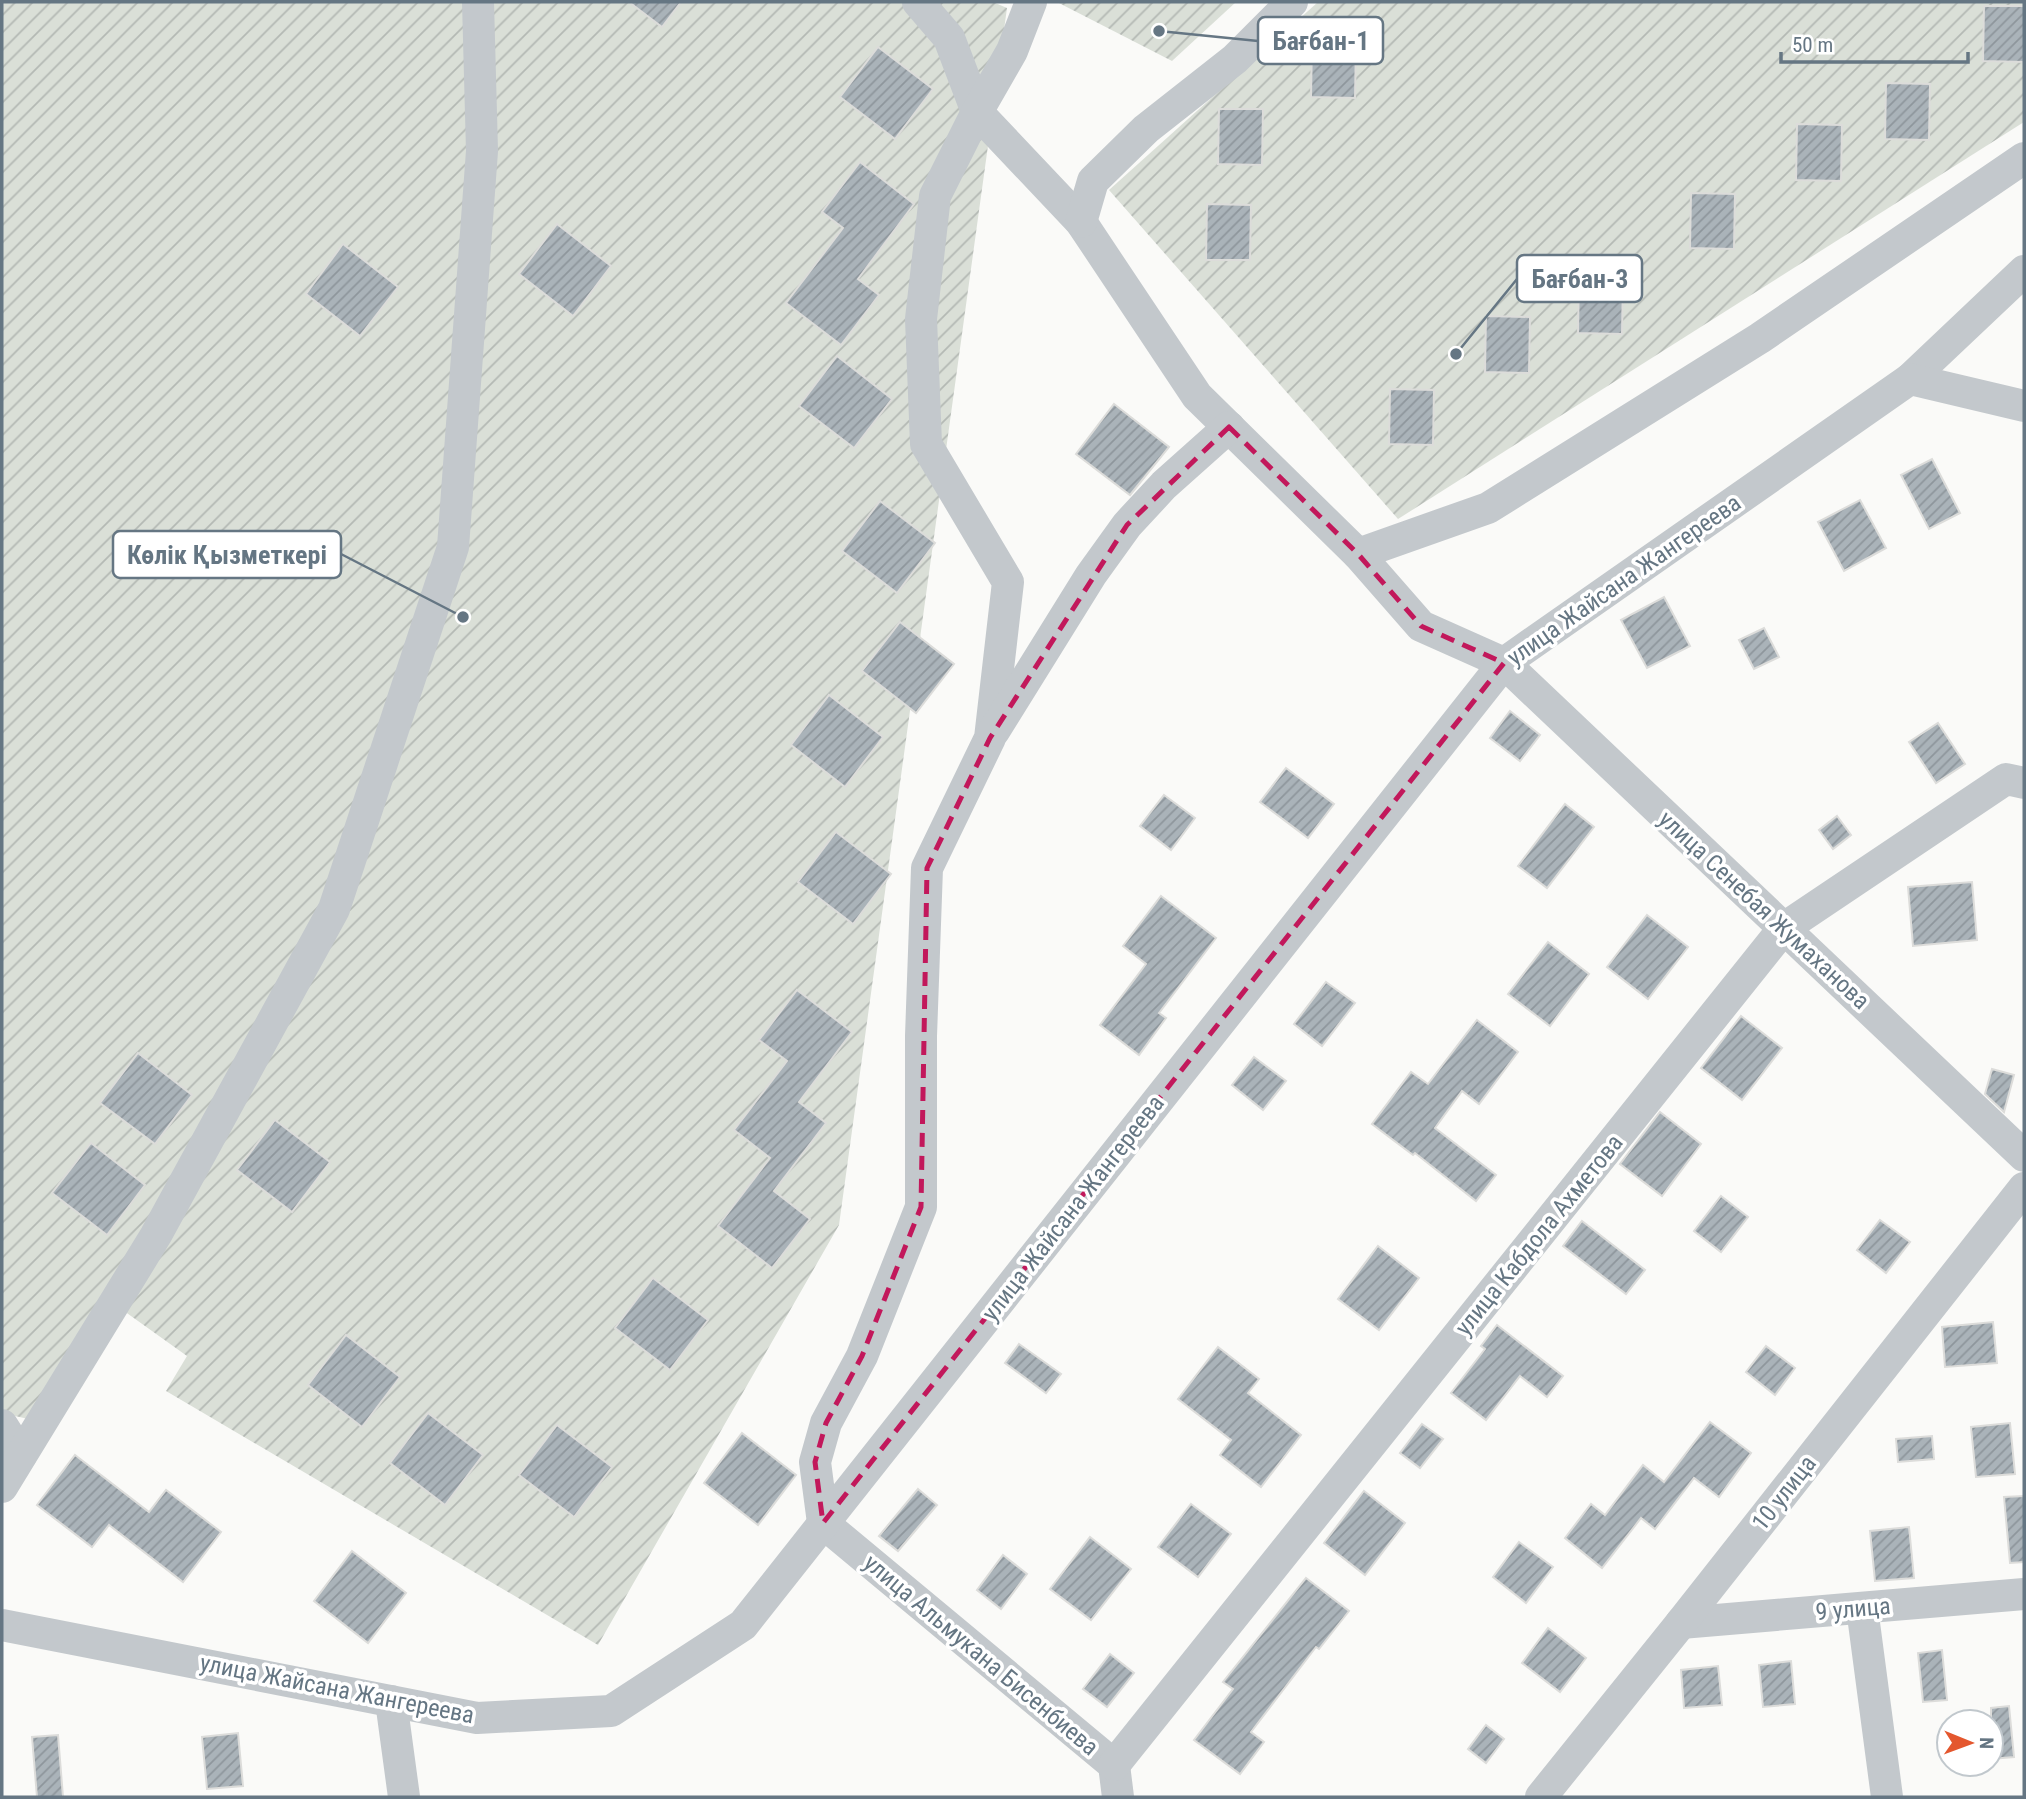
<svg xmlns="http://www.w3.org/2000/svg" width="2026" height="1799" viewBox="0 0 2026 1799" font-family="'Roboto Condensed',sans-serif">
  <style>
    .garden { fill: url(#garden-furrows) }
    .building { fill: url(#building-hatch); stroke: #dcdcda; stroke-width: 2 }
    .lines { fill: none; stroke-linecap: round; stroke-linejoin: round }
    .minor { stroke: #c3c8cc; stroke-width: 32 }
    .marked { fill: none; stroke: #c2185b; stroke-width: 5; stroke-dasharray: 14 9; stroke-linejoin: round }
    .labels { text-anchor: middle; stroke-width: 7; stroke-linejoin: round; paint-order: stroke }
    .street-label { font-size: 24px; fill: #657683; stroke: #fff }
    .leader { fill: none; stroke: #657683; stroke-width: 2.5 }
    .callout-dot { fill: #657683; stroke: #fff; stroke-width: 2.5 }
    .callout { fill: #fff; stroke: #657683; stroke-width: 2.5 }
    .callout-label { font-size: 26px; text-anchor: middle; font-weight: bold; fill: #657683 }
  </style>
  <defs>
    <pattern id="garden-furrows" width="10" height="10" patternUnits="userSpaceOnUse" patternTransform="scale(1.75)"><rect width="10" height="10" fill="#dadfd7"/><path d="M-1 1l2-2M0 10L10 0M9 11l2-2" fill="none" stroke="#b4b9b4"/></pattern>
    <pattern id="building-hatch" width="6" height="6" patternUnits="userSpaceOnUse" patternTransform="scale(1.75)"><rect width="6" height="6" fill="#aab3b9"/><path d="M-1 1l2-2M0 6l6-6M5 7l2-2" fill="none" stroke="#8e969c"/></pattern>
  </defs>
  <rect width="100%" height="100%" fill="#fafaf8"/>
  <g class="garden">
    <path d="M2,2H993L1007,8L839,1225L598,1645L166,1391L187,1356L117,1306L37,1421L2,1413Z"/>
    <path d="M1057,2H1236L1172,61Z"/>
    <path d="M1318,2H2024V122L1398,519L1109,190Z"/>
  </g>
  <g class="building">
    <path d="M629,2H681L662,27Z"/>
    <path d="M1984,6H2024V62L1983,61Z"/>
    <path d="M1312,42H1356L1355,98L1311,97Z"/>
    <path d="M878,47L933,89L895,139L840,97Z"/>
    <path d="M1886,83L1930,84L1929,140L1885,139Z"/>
    <path d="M1219,109H1263L1262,165L1218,164Z"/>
    <path d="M1797,124L1842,125L1841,181L1796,180Z"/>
    <path d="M860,162L914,204L858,279L879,295L841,345L786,303L843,228L822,212Z"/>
    <path d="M1691,193L1735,194L1734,249L1690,248Z"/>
    <path d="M1207,204L1251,205L1250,260H1206Z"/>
    <path d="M557,224L611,266L573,316L519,274Z"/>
    <path d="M343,244L398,287L360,336L306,294Z"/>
    <path d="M1579,277L1623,278L1622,334L1578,333Z"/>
    <path d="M1486,316L1530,317L1529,373L1485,372Z"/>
    <path d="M837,356L892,399L854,448L799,406Z"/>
    <path d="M1390,389L1434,390L1433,445L1389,444Z"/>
    <path d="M1114,404L1169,447L1130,495L1076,454Z"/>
    <path d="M1932,459L1960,513L1929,529L1901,475Z"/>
    <path d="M1860,500L1886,548L1844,571L1818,522Z"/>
    <path d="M880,501L935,543L897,593L842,551Z"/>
    <path d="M1664,597L1690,646L1647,668L1621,620Z"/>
    <path d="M900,622L954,664L916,713L862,671Z"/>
    <path d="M1764,628L1779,657L1754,669L1739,640Z"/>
    <path d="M829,695L883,737L845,787L791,745Z"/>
    <path d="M1510,711L1540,735L1520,761L1490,738Z"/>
    <path d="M1938,723L1965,764L1936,783L1909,742Z"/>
    <path d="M1286,768L1334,804L1308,838L1260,802Z"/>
    <path d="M1164,795L1195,818L1171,850L1140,826Z"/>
    <path d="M1565,804L1594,827L1547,888L1518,866Z"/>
    <path d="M1837,816L1851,835L1833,849L1819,830Z"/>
    <path d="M836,832L891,874L853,924L798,882Z"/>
    <path d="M1972,882L1977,940L1913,946L1908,887Z"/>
    <path d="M1161,896L1216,938L1159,1013L1166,1018L1139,1055L1100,1025L1146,964L1123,946Z"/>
    <path d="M1647,915L1688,947L1648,999L1607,967Z"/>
    <path d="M1548,942L1589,974L1550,1026L1508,994Z"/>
    <path d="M1326,982L1355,1003L1322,1046L1294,1024Z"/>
    <path d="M797,990L852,1032L799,1102L826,1123L774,1191L810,1219L772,1268L718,1226L770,1158L734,1130L787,1061L759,1040Z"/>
    <path d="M1741,1016L1782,1048L1742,1100L1701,1068Z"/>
    <path d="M1477,1020L1518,1052L1479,1104L1462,1091L1435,1128L1496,1175L1476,1201L1415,1153L1413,1155L1372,1124L1411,1072L1428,1084Z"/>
    <path d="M138,1053L192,1095L155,1144L100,1103Z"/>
    <path d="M1254,1057L1286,1081L1263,1110L1232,1085Z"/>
    <path d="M1992,1069L2014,1075L2004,1112L1985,1094Z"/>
    <path d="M1660,1112L1701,1144L1662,1196L1620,1164Z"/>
    <path d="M275,1120L330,1162L292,1212L237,1170Z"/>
    <path d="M91,1143L145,1185L107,1235L52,1193Z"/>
    <path d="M1721,1196L1748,1217L1721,1252L1694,1231Z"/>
    <path d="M1880,1220L1910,1242L1886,1273L1857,1250Z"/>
    <path d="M1582,1221L1645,1270L1626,1294L1563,1246Z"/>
    <path d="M1378,1246L1419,1278L1379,1330L1338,1299Z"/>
    <path d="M653,1278L708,1320L670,1370L615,1328Z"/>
    <path d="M1993,1322L1997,1363L1945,1367L1942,1327Z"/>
    <path d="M1497,1325L1563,1376L1547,1397L1520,1376L1486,1420L1451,1393L1485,1349L1481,1346Z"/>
    <path d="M346,1335L400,1377L362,1427L308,1385Z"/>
    <path d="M1019,1344L1061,1374L1046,1393L1005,1363Z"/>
    <path d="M1766,1346L1795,1368L1775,1395L1746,1372Z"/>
    <path d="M1218,1347L1259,1379L1248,1393L1301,1435L1261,1487L1220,1455L1231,1440L1178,1399Z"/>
    <path d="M428,1413L483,1455L445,1505L390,1463Z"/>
    <path d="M1710,1422L1751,1453L1719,1497L1694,1478L1655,1529L1641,1518L1602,1568L1565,1538L1591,1504L1605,1515L1643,1465L1664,1482Z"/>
    <path d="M2010,1423L2015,1474L1976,1477L1971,1427Z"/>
    <path d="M1422,1424L1443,1439L1420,1468L1400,1453Z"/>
    <path d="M557,1425L612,1467L574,1517L519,1475Z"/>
    <path d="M742,1433L796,1475L758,1525L704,1483Z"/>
    <path d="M1932,1436L1934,1459L1898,1462L1896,1439Z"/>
    <path d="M75,1455L149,1512L166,1490L221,1532L183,1582L109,1525L92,1547L37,1505Z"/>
    <path d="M918,1489L937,1505L898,1551L879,1536Z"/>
    <path d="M1364,1491L1405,1523L1365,1575L1324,1543Z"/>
    <path d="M2024,1496V1562L2010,1563L2004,1497Z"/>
    <path d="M1191,1504L1231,1534L1198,1577L1158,1547Z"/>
    <path d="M1909,1527L1914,1578L1875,1581L1870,1531Z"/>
    <path d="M1090,1537L1131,1569L1091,1620L1050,1589Z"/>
    <path d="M1519,1542L1553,1567L1526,1603L1493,1577Z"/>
    <path d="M352,1551L406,1593L368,1643L314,1601Z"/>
    <path d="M1003,1555L1027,1574L1001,1609L977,1590Z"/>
    <path d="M1306,1578L1349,1611L1319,1649L1316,1647L1251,1732L1264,1742L1240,1774L1194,1740L1233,1689L1223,1682Z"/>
    <path d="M1548,1628L1586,1658L1560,1692L1522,1663Z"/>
    <path d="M1942,1650L1947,1700L1923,1702L1918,1653Z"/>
    <path d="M1110,1654L1134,1673L1107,1707L1083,1689Z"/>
    <path d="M1791,1661L1795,1704L1763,1707L1759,1665Z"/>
    <path d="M1718,1666L1722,1705L1684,1708L1681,1670Z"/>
    <path d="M2009,1706L2014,1757L1991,1759V1708Z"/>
    <path d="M1486,1725L1504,1739L1486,1763L1468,1749Z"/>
    <path d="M238,1733L243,1786L207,1789L202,1737Z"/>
    <path d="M58,1735L63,1797H37L32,1737Z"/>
  </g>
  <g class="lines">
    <g class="minor">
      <path d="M918,2L949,38L977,112L1081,222L1197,396L1358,554L1421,626L1504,663L2024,1156"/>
      <path d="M1031,2L1012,51L977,112L935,196L921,319L926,444L1008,582L990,738L927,868L921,1036V1207L862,1356L826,1423L815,1462L823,1523L1114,1765L1118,1797"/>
      <path d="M1081,222L1093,181L1146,129L1235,59L1292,2"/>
      <path d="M1910,379L2024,271"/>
      <path d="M1358,554L1488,508L1760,338L2024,158"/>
      <path d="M994,731L1091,575L1127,525L1164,485L1229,427"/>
      <path d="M2,1425L21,1455"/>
      <path d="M2,1487L156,1235L334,909L453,547L482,151L478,2"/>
      <path d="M1862,1608L1887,1797"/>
      <path d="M1681,1623L2024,1594"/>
      <path d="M2,1625L477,1718L611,1711L743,1625L1504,663L1910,379L2024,406"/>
      <path d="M391,1701L404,1797"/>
      <path d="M1114,1765L1784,928L2006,779L2024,783"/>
      <path d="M1541,1797L1681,1623L2024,1188"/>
    </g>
  </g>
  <path class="marked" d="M1229,427L1358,554L1421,626L1504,663L823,1523L815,1462L826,1423L862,1356L921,1207L927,868L990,738L1127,525Z"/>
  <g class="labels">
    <g class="street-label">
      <text transform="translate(1624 580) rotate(-35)" y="8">улица Жайсана Жангереева</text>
      <text transform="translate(1764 910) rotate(43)" y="8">улица Сенебая Жумаханова</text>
      <text transform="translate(1073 1208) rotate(-52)" y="8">улица Жайсана Жангереева</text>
      <text transform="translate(1539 1235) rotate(-51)" y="8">улица Кабдола Ахметова</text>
      <text transform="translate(1784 1493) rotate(-52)" y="8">10 улица</text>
      <text transform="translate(1853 1609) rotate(-5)" y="8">9 улица</text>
      <text transform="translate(981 1655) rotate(40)" y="8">улица Альмукана Бисенбиева</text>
      <text transform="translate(337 1689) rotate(11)" y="8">улица Жайсана Жангереева</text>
    </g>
  </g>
  <path class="leader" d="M1159 31L1258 41M1456 354L1517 279M463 617L341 554"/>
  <g class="callout-dot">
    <circle cx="1159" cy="31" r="7"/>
    <circle cx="1456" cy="354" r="7"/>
    <circle cx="463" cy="617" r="7"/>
  </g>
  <g class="callout">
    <rect x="1258" y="17" width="125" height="47" rx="7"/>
    <rect x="1517" y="255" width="125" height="47" rx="7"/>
    <rect x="113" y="531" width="228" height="47" rx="7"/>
  </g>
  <g class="callout-label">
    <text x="1321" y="50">Бағбан-1</text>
    <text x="1580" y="288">Бағбан-3</text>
    <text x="227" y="564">Көлік Қызметкері</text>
  </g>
  <rect width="2026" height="1799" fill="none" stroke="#657683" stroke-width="7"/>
  <g transform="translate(1970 1743) rotate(91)"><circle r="33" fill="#ffffff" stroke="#c1c8cd" stroke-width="2"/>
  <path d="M0-5L12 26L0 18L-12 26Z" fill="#e4572e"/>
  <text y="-10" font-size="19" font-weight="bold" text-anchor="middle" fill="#657683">N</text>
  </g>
  <path d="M1781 52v10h187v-10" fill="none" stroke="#657683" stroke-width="3.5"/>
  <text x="1792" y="52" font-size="21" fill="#657683" stroke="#ffffff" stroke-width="5" paint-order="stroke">50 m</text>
</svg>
